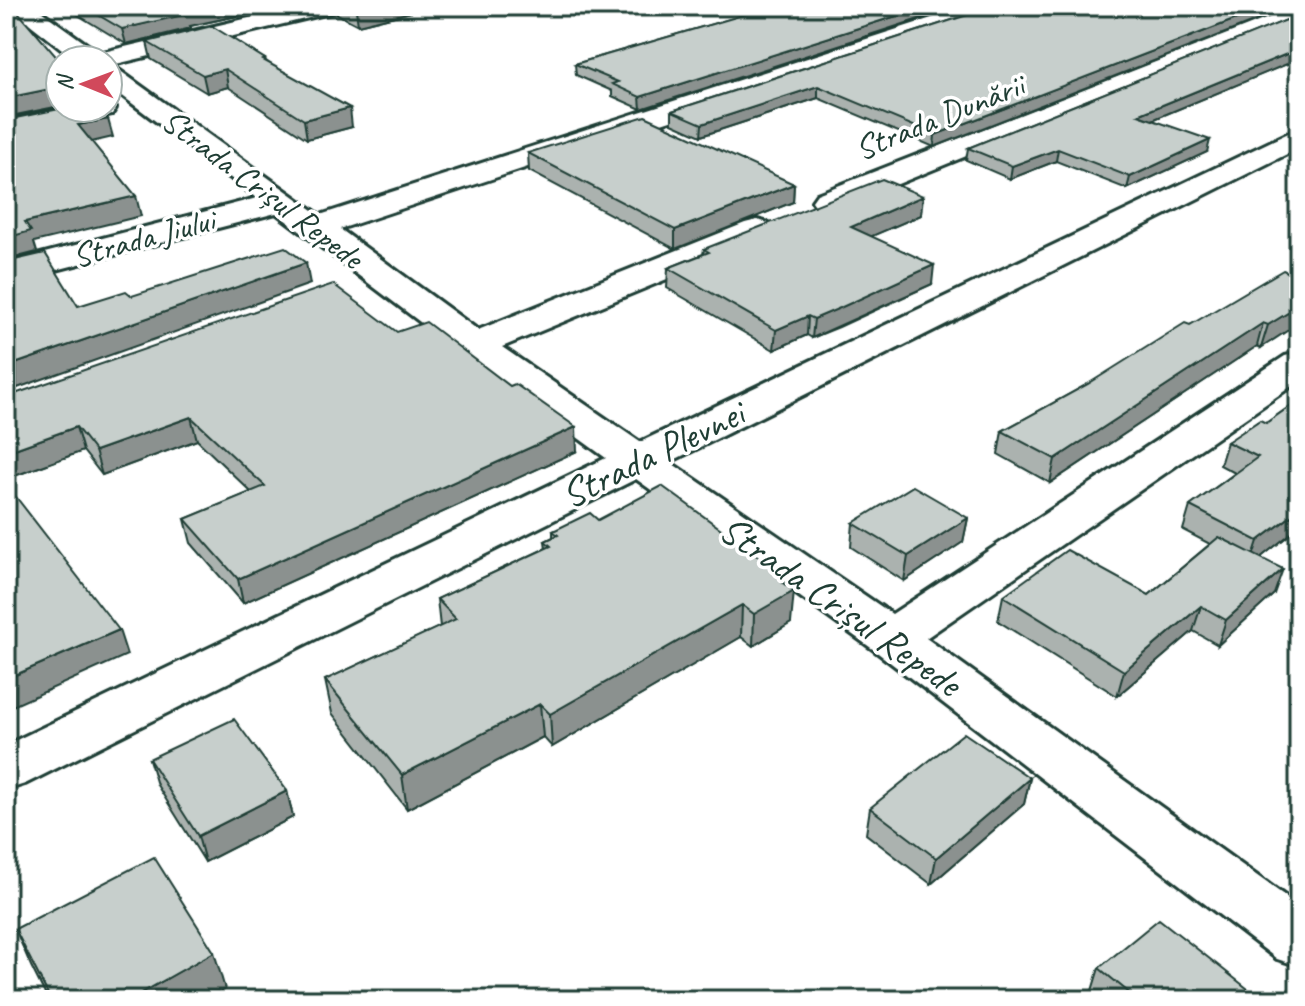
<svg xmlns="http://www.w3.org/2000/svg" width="1305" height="1006" viewBox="0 0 1305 1006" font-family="Caveat,sans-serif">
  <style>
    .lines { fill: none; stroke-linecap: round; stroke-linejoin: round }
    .minor-casing { stroke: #1f3d34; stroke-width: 6 }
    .minor { fill: #fff; fill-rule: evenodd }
    .wall { fill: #abb2af; stroke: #1f3d34; stroke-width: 2 }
    .shaded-wall { fill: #8b918f; stroke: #1f3d34; stroke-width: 2 }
    .building { fill: #c7cfcc; stroke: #1f3d34; stroke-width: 2 }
    .labels { text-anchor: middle; stroke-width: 7; stroke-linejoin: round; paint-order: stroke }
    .far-street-label { font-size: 34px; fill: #1f3d34; stroke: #fff }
    .street-label { font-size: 40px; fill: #1f3d34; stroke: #fff }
  </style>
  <rect width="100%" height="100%" fill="#fff"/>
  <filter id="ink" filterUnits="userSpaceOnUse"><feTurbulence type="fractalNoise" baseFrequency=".0125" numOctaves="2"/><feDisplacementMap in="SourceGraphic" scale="16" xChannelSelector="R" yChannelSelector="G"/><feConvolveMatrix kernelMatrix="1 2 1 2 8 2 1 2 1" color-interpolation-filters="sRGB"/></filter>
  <g filter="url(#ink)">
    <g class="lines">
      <defs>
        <g id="minor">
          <path d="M7,6H34L99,53L300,6H342L338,11L112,65L320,215L969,6H1005L1001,11L340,229L478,330L745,223L757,220L769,223L773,230L769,237L502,347L640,442L1299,128V148L670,462L892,614L1285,356L1299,353V381L926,638L1299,906V966L1277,959L874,650L636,479L25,784L6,790V745L606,458L461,353L276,213L6,283V263L257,198L108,85V60H76Z"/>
          <path d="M1299,6V20L839,208L828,210L817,208L812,201L817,194Z"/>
          <path d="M108,101L116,108L112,114L6,138V120L63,108H108Z"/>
        </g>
      </defs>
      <use href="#minor" class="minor-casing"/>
      <use href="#minor" class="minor"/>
    </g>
    <g class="wall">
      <path d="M63,6H283L190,26L191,28L126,44Z"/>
      <path d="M336,6H410L411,12L358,25L337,14Z"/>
      <path d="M774,6H959L641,109L612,96V91L576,75L575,64Z"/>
      <path d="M995,6H1294L934,147L818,98L701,136L672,123V111Z"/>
      <path d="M1299,15V59L1152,120L1207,152L1127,189L1056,161L1010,179L966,160L968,148Z"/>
      <path d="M147,42L265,59L266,61L352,127L307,139L228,87L207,93L151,59Z"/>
      <path d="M528,153L794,184L793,202L675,249L529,171Z"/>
      <path d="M921,215L871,236L932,284L839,327L812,338L807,335L774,350L667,288L668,268L703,254L704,249Z"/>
      <path d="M1299,277L1261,348L1257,346L1050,483L998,454L1002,431L1088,384L1190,325Z"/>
      <path d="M397,332L577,451L243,603L191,543L185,519L251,492L197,440L102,475L83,451L6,479V397Z"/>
      <path d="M1299,400V527L1260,558L1274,594L1218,645L1193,631L1117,696L998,621L1003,596L1149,595L1210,544L1183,530L1190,506L1235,473L1220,465L1227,442L1266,423Z"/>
      <path d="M968,518L963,542L904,581L851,547L853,523Z"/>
      <path d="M598,520L789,588L791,623L753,646L741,637L552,747L543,737L407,809L332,713L325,680L440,627L437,599L546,548L545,541L553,537V531Z"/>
      <path d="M149,759L287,791L293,817L205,862L157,785Z"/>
      <path d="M1030,778L1024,804L931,884L866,834L870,808Z"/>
      <path d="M15,929L225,989L207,1000H48L31,966Z"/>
      <path d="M1099,968L1262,1000H1098L1091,994Z"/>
    </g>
    <g class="shaded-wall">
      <path d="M216,6H283L190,26L191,28L126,44L122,29Z"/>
      <path d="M375,6H410L411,12L358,25L356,10Z"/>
      <path d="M928,6H959L641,109L640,97Z"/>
      <path d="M1270,6H1294L934,147L935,135Z"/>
      <path d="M1299,49V59L1135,127L1138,115Z"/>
      <path d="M225,69L228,87L207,93L203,75Z"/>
      <path d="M818,86V98L701,136L702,124Z"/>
      <path d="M58,87L60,96V106L6,117V98Z"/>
      <path d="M350,108L352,127L307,139L304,120Z"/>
      <path d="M108,119L113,137L83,144L78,125Z"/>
      <path d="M1210,140L1207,152L1127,189L1130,177Z"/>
      <path d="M1058,149L1056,161L1010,179L1012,166Z"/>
      <path d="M794,184L793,202L675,249V230Z"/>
      <path d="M136,196L141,216L34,242L37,252L6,260V238L25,222Z"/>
      <path d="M923,196L921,215L849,246L851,227Z"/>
      <path d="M306,263L310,284L6,392V367Z"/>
      <path d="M934,265L932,284L812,338L814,319Z"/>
      <path d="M1299,306V323L1261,348L1268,325Z"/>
      <path d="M808,316L807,335L774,350L776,330Z"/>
      <path d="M1263,323L1257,346L1050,483L1055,459Z"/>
      <path d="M191,417L197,440L102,475L95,451Z"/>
      <path d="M76,427L83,451L6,479V452Z"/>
      <path d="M576,427L577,451L243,603L238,579Z"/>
      <path d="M1299,510V527L1250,566L1258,541Z"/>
      <path d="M968,518L963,542L904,581L908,556Z"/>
      <path d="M1283,569L1274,594L1218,645L1226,620Z"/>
      <path d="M790,579L789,594L794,591L791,623L753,646L754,614L783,583Z"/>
      <path d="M742,605L741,637L552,747L550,714Z"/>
      <path d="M1201,606L1193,631L1117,696L1124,671Z"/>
      <path d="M119,630L127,655L6,709V679Z"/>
      <path d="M540,704L543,737L407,809L402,775Z"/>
      <path d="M1030,778L1024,804L931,884L936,858Z"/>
      <path d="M287,791L293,817L205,862L198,836Z"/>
      <path d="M214,952L225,989L207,1000H129Z"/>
    </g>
    <g class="building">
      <path d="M6,6H13L60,61V87L6,98Z"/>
      <path d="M83,6H216L186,13L188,14L122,29Z"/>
      <path d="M347,6H375L356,10Z"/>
      <path d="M774,6H928L640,97L612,84L618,82L575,64Z"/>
      <path d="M995,6H1270L935,135L818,86L702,124L672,111Z"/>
      <path d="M1299,15V49L1138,115L1210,140L1130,177L1058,149L1012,166L968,148Z"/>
      <path d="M212,26L265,59L263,60L350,108L304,120L225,69L203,75L147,42Z"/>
      <path d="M64,108H99L108,119L78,125L136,196L25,222L31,231L6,238V120Z"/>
      <path d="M645,116L794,184L675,230L528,153Z"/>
      <path d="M882,179L923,196L851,227L934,265L840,308L814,319L808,316L776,330L668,268L709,252L704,249Z"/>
      <path d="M285,247L306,263L6,367V262L45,253L78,306L126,291L132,296Z"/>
      <path d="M1283,270L1299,277V306L1268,325L1263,323L1055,459L1002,431L1088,384L1185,323L1190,325Z"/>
      <path d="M333,284L397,332L426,322L510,386L515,384L576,427L238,579L185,519L265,486L191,417L95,451L76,427L6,452V397Z"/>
      <path d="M1299,400V510L1258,541L1190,506L1258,457L1227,442L1260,420L1266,423Z"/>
      <path d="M6,484L119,630L6,679Z"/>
      <path d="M662,486L790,579L783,583L794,591L754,614L742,605L550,714L540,704L402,775L325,680L456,619L437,599L551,546L545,541L558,535L553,531L590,513L598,520Z"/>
      <path d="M913,486L968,518L908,556L853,523Z"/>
      <path d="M1219,537L1283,569L1226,620L1201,606L1124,671L1003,596L1067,550L1149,595Z"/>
      <path d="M234,719L287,791L198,836L149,759Z"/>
      <path d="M964,733L1030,778L936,858L870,808Z"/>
      <path d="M154,857L214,952L129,1000H51L15,929Z"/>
      <path d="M1159,919L1262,1000H1138L1099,968Z"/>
    </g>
  </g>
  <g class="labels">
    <g class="far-street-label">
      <text transform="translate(939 116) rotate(-22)" y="12">Strada Dunării</text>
      <text transform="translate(263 188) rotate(37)" y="12">Strada Crișul Repede</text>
      <text transform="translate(143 237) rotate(-15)" y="12">Strada Jiului</text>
    </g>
    <g class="street-label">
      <text transform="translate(652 453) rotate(-26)" y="14">Strada Plevnei</text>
      <text transform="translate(841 605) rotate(35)" y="14">Strada Crișul Repede</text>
    </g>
  </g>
  <rect width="1305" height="1006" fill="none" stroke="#fff" stroke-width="32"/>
  <rect x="16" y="16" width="1273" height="974" fill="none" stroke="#1f3d34" stroke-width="3" filter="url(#ink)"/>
  <g transform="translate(84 84) rotate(271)"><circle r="38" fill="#ffffff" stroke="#a5b1ae" stroke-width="2"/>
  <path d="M0-6L14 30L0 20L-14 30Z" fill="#d1495b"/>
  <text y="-12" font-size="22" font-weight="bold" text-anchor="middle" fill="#1f3d34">N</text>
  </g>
</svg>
